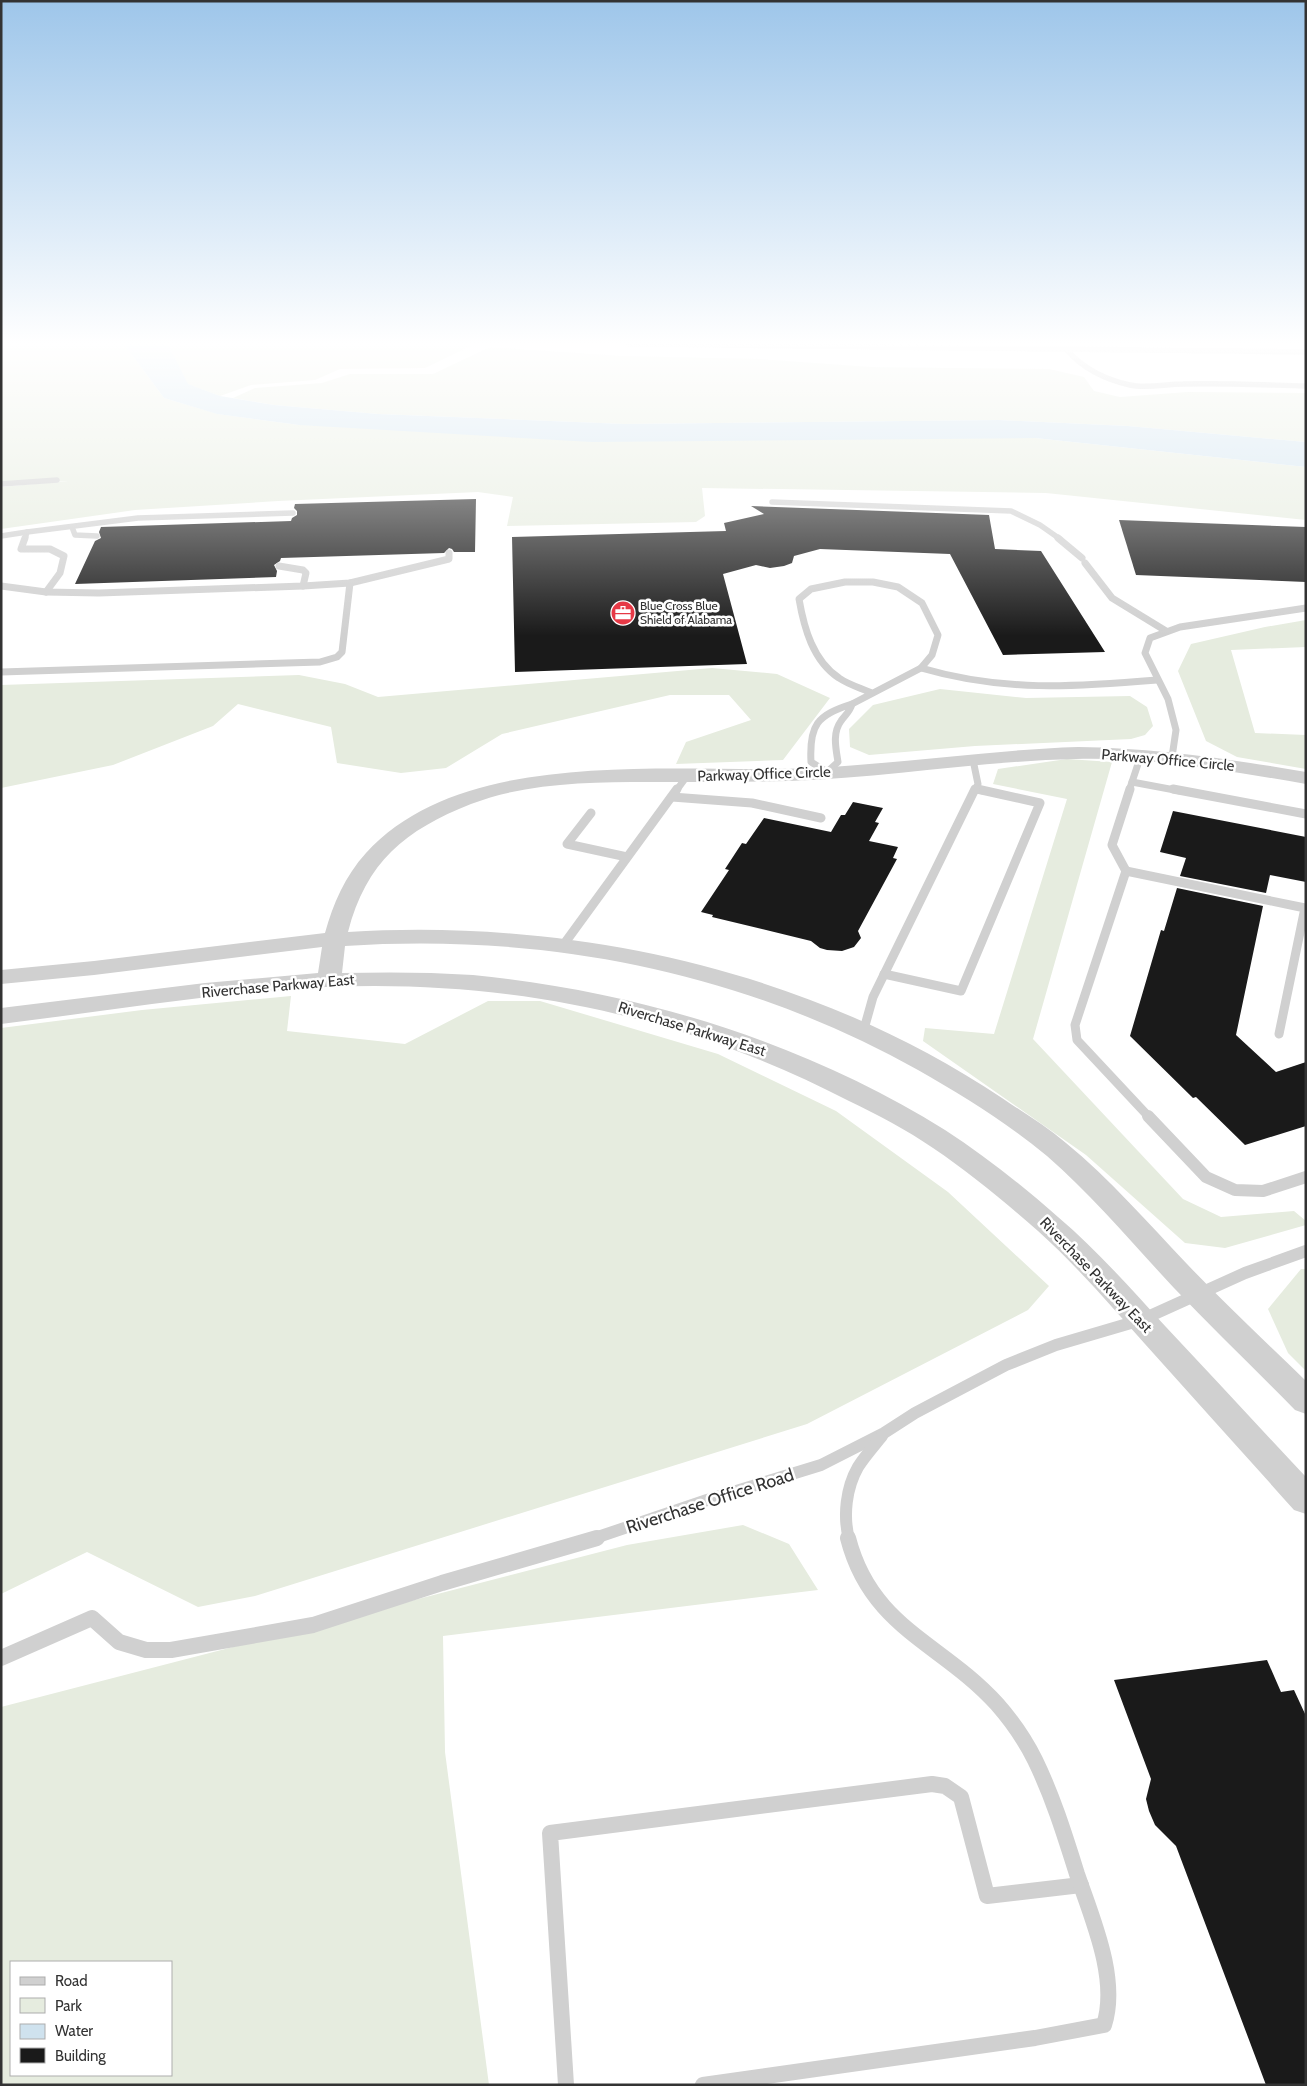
<svg xmlns="http://www.w3.org/2000/svg" width="1307" height="2086" viewBox="0 0 1307 2086" font-family="Cabin,sans-serif">
  <style>
    .green { fill: #e6ecdf; fill-rule: evenodd }
    .water { fill: #cfe2ee }
    .building { fill: #1a1a1a }
    .lines { fill: none; stroke-linecap: round; stroke-linejoin: round }
    .service-far4 { stroke: #d0d0d0; stroke-width: 5.5 }
    .service-far3 { stroke: #d0d0d0; stroke-width: 7 }
    .service-far2 { stroke: #d0d0d0; stroke-width: 9 }
    .service-far1 { stroke: #d0d0d0; stroke-width: 12 }
    .service { stroke: #d0d0d0; stroke-width: 16 }
    .tertiary { fill: #d0d0d0; fill-rule: evenodd }
    .labels { text-anchor: middle; stroke-width: 5; stroke-linejoin: round; paint-order: stroke }
    .far-poi-label { font-size: 12px; fill: #333; stroke: #fff; text-anchor: start }
    .street-label { font-size: 15px; fill: #333; stroke: #fff }
    .near-street-label { font-size: 18px; fill: #333; stroke: #fff }
  </style>
  <rect width="100%" height="100%" fill="#fff"/>
  <g class="green">
    <path d="M1,344H124L164,398L218,414L299,425L1035,438L1306,467V520L1046,493L702,488L705,516L696,522L507,526L513,497L478,492L278,501L135,510L1,529V487L68,481L1,485Z"/>
    <path d="M168,344H469L473,345L425,368L340,369L315,380L251,385L220,396L187,384Z"/>
    <path d="M490,347L622,356L760,359L871,367L1049,369L1084,377L1094,391L1120,397L1188,392L1306,393V442L1128,426L999,420L624,424L378,414L274,405L233,398L255,388L322,383L350,374H433Z"/>
    <path d="M1306,620V647L1231,650L1255,733L1306,735V769L1237,757L1206,741L1178,671L1191,644L1265,627Z"/>
    <path d="M712,668L777,674L830,698L783,760L676,764L686,742L751,720L729,695H670L502,734L446,768L401,773L337,763L331,727L238,704L213,726L113,765L1,788V685L299,675L345,684L378,697Z"/>
    <path d="M940,689L1026,698L1130,696L1147,707L1153,726L1145,735L1131,739L975,746L869,755L850,747L849,729L873,705Z"/>
    <path d="M1067,759L1112,762L1033,1039L1183,1199L1221,1217L1294,1211L1306,1221V1225L1225,1248L1185,1243L1086,1155L923,1041L925,1028L994,1034L1067,799L993,784L998,769Z"/>
    <path d="M291,996L287,1031L405,1044L488,1001H540L718,1054L836,1111L948,1192L1049,1286L1028,1310L807,1424L255,1596L198,1607L87,1552L1,1594V1028L142,1010Z"/>
    <path d="M1301,1269H1306V1371L1288,1353L1268,1309Z"/>
    <path d="M743,1525L789,1544L818,1590L443,1636L445,1752L489,2085H1V1707L627,1545ZM11,1962H171V2075H11Z"/>
  </g>
  <path class="water" d="M124,344H168L188,384L220,396L274,405L378,414L625,424L999,420L1128,426L1306,442V467L1035,438L592,442L299,425L217,414L164,398Z"/>
  <g class="building">
    <path d="M476,499L475,552H454L452,549L449,548L444,553L281,558L280,561L274,565L277,571L276,577L75,584L95,541L101,538L99,532L101,527L291,521L292,518L297,515V511L294,508L295,504Z"/>
    <path d="M751,506L989,515L995,549L1041,551L1105,652L1003,655L950,554L820,549L794,556L792,563L784,566L770,568L756,565L723,574L747,664L515,672L512,537L726,531L724,523L764,514Z"/>
    <path d="M1119,520L1306,527V582L1136,575Z"/>
    <path d="M853,802L883,808L875,822L879,823L869,841L898,847L893,858L897,859L858,931L861,938L854,947L842,951L827,950L820,948L811,941L712,917L713,915L701,912L729,870L725,869L742,843L746,844L764,818L831,832L841,815H845Z"/>
    <path d="M1173,811L1306,837V882L1270,875L1266,893L1180,876L1186,858L1160,852Z"/>
    <path d="M1177,888L1263,906L1236,1035L1276,1072L1306,1062V1126L1245,1145L1196,1097L1193,1098L1130,1036L1161,930L1164,931Z"/>
    <path d="M1267,1660L1281,1692L1294,1690L1306,1716V2085H1266L1176,1846L1155,1825L1149,1811L1146,1799L1151,1779L1114,1680Z"/>
  </g>
  <g class="lines">
    <g class="service-far4">
      <path d="M629,344L1306,352"/>
      <path d="M1067,350C1082,368 1106,380 1130,385C1147,389 1165,384 1183,384C1224,383 1265,385 1306,386"/>
      <path d="M1,484L57,480"/>
      <path d="M772,502L1011,511L1040,525L1060,539"/>
      <path d="M72,527L75,535L97,536"/>
      <path d="M27,532L138,518L293,513"/>
      <path d="M1,536L27,532L25,539"/>
    </g>
    <g class="service-far3">
      <path d="M25,538L21,549H50L64,556L60,573L46,592"/>
      <path d="M1058,538L1082,558"/>
      <path d="M1085,563L1112,598L1166,631"/>
      <path d="M279,566L303,570L306,573L303,586"/>
      <path d="M1,586L46,592L99,593L303,586L350,583L449,559V553"/>
      <path d="M921,668C1003,692 1074,687 1157,680"/>
      <path d="M1,672L320,662L337,657L342,652L350,583"/>
      <path d="M852,704L921,668L932,655L938,635L922,603L898,587L873,582H845L811,589L799,599C804,628 813,661 839,678C849,685 861,688 872,693"/>
      <path d="M852,704C850,712 845,715 841,721C832,733 836,749 838,762L827,772L811,762C809,725 817,715 852,704Z"/>
      <path d="M1172,757L1176,730L1168,699L1145,653L1150,638L1180,627L1306,608"/>
      <path d="M973,760L978,784L975,791"/>
      <path d="M1132,782L1180,791"/>
      <path d="M975,789L983,791"/>
      <path d="M676,791L687,776"/>
      <path d="M1129,791L1141,755"/>
    </g>
    <g class="service-far2">
      <path d="M1130,789L1112,845L1126,871L1075,1025L1077,1040L1149,1117"/>
      <path d="M1173,789L1306,814"/>
      <path d="M672,797L752,803L821,818"/>
      <path d="M591,813L567,844L627,857"/>
      <path d="M1126,871L1305,908L1279,1034"/>
      <path d="M564,944L677,789"/>
      <path d="M884,974L961,991L1040,803L977,789"/>
      <path d="M864,1029L873,997L975,789"/>
    </g>
    <g class="service-far1">
      <path d="M1148,1116L1206,1177L1235,1190L1263,1191L1306,1177"/>
      <path d="M592,1539L707,1500L821,1465L884,1433L915,1413L1006,1365L1056,1345L1141,1320L1245,1273L1306,1251"/>
      <path d="M849,1539C843,1516 846,1488 858,1467C865,1456 874,1446 882,1436"/>
    </g>
    <g class="service">
      <path d="M1,1658L92,1618L119,1642L146,1650H171L313,1625L442,1583L597,1538"/>
      <path d="M566,2085L550,1833L932,1784L945,1786L961,1797L987,1896L1081,1885"/>
      <path d="M703,2085L1035,2038L1104,2025C1119,1979 1092,1918 1077,1874C1065,1836 1053,1797 1035,1760C1025,1740 1012,1721 997,1704C942,1643 871,1628 848,1538"/>
    </g>
    <path class="tertiary" d="M1078,747C1155,748 1230,759 1306,772V784C1230,771 1153,757 1076,759C979,761 884,778 788,781C747,782 705,782 664,782C600,782 531,781 471,804C405,830 366,862 348,932C575,918 812,971 1002,1098C1024,1113 1046,1126 1066,1143C1110,1179 1148,1223 1187,1264C1225,1304 1266,1342 1306,1381V1414L1295,1410C1255,1369 1213,1329 1174,1288C1132,1243 1093,1196 1047,1156C1007,1123 962,1095 918,1070C741,971 546,933 345,946L342,973C385,972 429,972 473,975C638,991 804,1042 945,1130C985,1156 1023,1186 1058,1217C1097,1250 1131,1289 1166,1327C1213,1377 1259,1427 1306,1477V1514L1294,1510C1245,1455 1195,1400 1145,1344C1111,1306 1077,1266 1038,1231C1005,1202 970,1173 933,1148C907,1130 878,1115 849,1101C686,1016 510,979 326,987C217,992 109,1011 1,1024V1008L205,983L318,973L322,947L94,975L1,984V970L94,961L325,933C333,904 345,876 366,853C465,744 676,774 810,768C899,764 988,750 1078,747Z"/>
  </g>
  <linearGradient id="sky" x2="0" y2="1"><stop stop-color="#9ec6ea"/><stop offset="0.54" stop-color="#fff"/><stop offset="1" stop-color="#fff" stop-opacity="0"/></linearGradient>
  <rect width="1307" height="636" fill="url(#sky)"/>
  <defs>
    <symbol id="office-disc" viewBox="-11 -11 22 22"><circle r="9.5" fill="#e63946" stroke="#fff"/><path d="M-6-3h4V-5.5h4V-3h4V5H-6ZM-1-4.5V-3h2v-1.5ZM-6 0V1H6V0Z" fill="#fff"/></symbol>
  </defs>
  <g fill-rule="evenodd">
    <use href="#office-disc" x="609" y="599" width="28" height="28"/>
  </g>
  <g class="labels">
    <g class="far-poi-label">
      <text x="640" y="610">Blue Cross Blue<tspan x="640" dy="14">Shield of Alabama</tspan></text>
    </g>
    <g class="street-label">
      <text transform="translate(1168 760) rotate(5)" y="5">Parkway Office Circle</text>
      <text transform="translate(764 774) rotate(-2)" y="5">Parkway Office Circle</text>
      <text transform="translate(278 986) rotate(-5)" y="5">Riverchase Parkway East</text>
      <text transform="translate(692 1029) rotate(17)" y="5">Riverchase Parkway East</text>
      <text transform="translate(1096 1275) rotate(46)" y="5">Riverchase Parkway East</text>
    </g>
    <g class="near-street-label">
      <text transform="translate(710 1501) rotate(-18)" y="6">Riverchase Office Road</text>
    </g>
  </g>
  <rect width="1307" height="2086" fill="none" stroke="#333333" stroke-width="5"/>
  <rect x="10" y="1961" width="162" height="115" fill="#ffffff" stroke="#adadad"/>
  <rect x="20" y="1977" width="25" height="8" fill="#d0d0d0" stroke="#adadad"/>
  <text x="55" y="1986" font-size="15" fill="#333333">Road</text>
  <rect x="20" y="1998" width="25" height="15" fill="#e6ecdf" stroke="#adadad"/>
  <text x="55" y="2011" font-size="15" fill="#333333">Park</text>
  <rect x="20" y="2024" width="25" height="15" fill="#cfe2ee" stroke="#adadad"/>
  <text x="55" y="2036" font-size="15" fill="#333333">Water</text>
  <rect x="20" y="2048" width="25" height="15" fill="#1a1a1a" stroke="#adadad"/>
  <text x="55" y="2061" font-size="15" fill="#333333">Building</text>
</svg>
